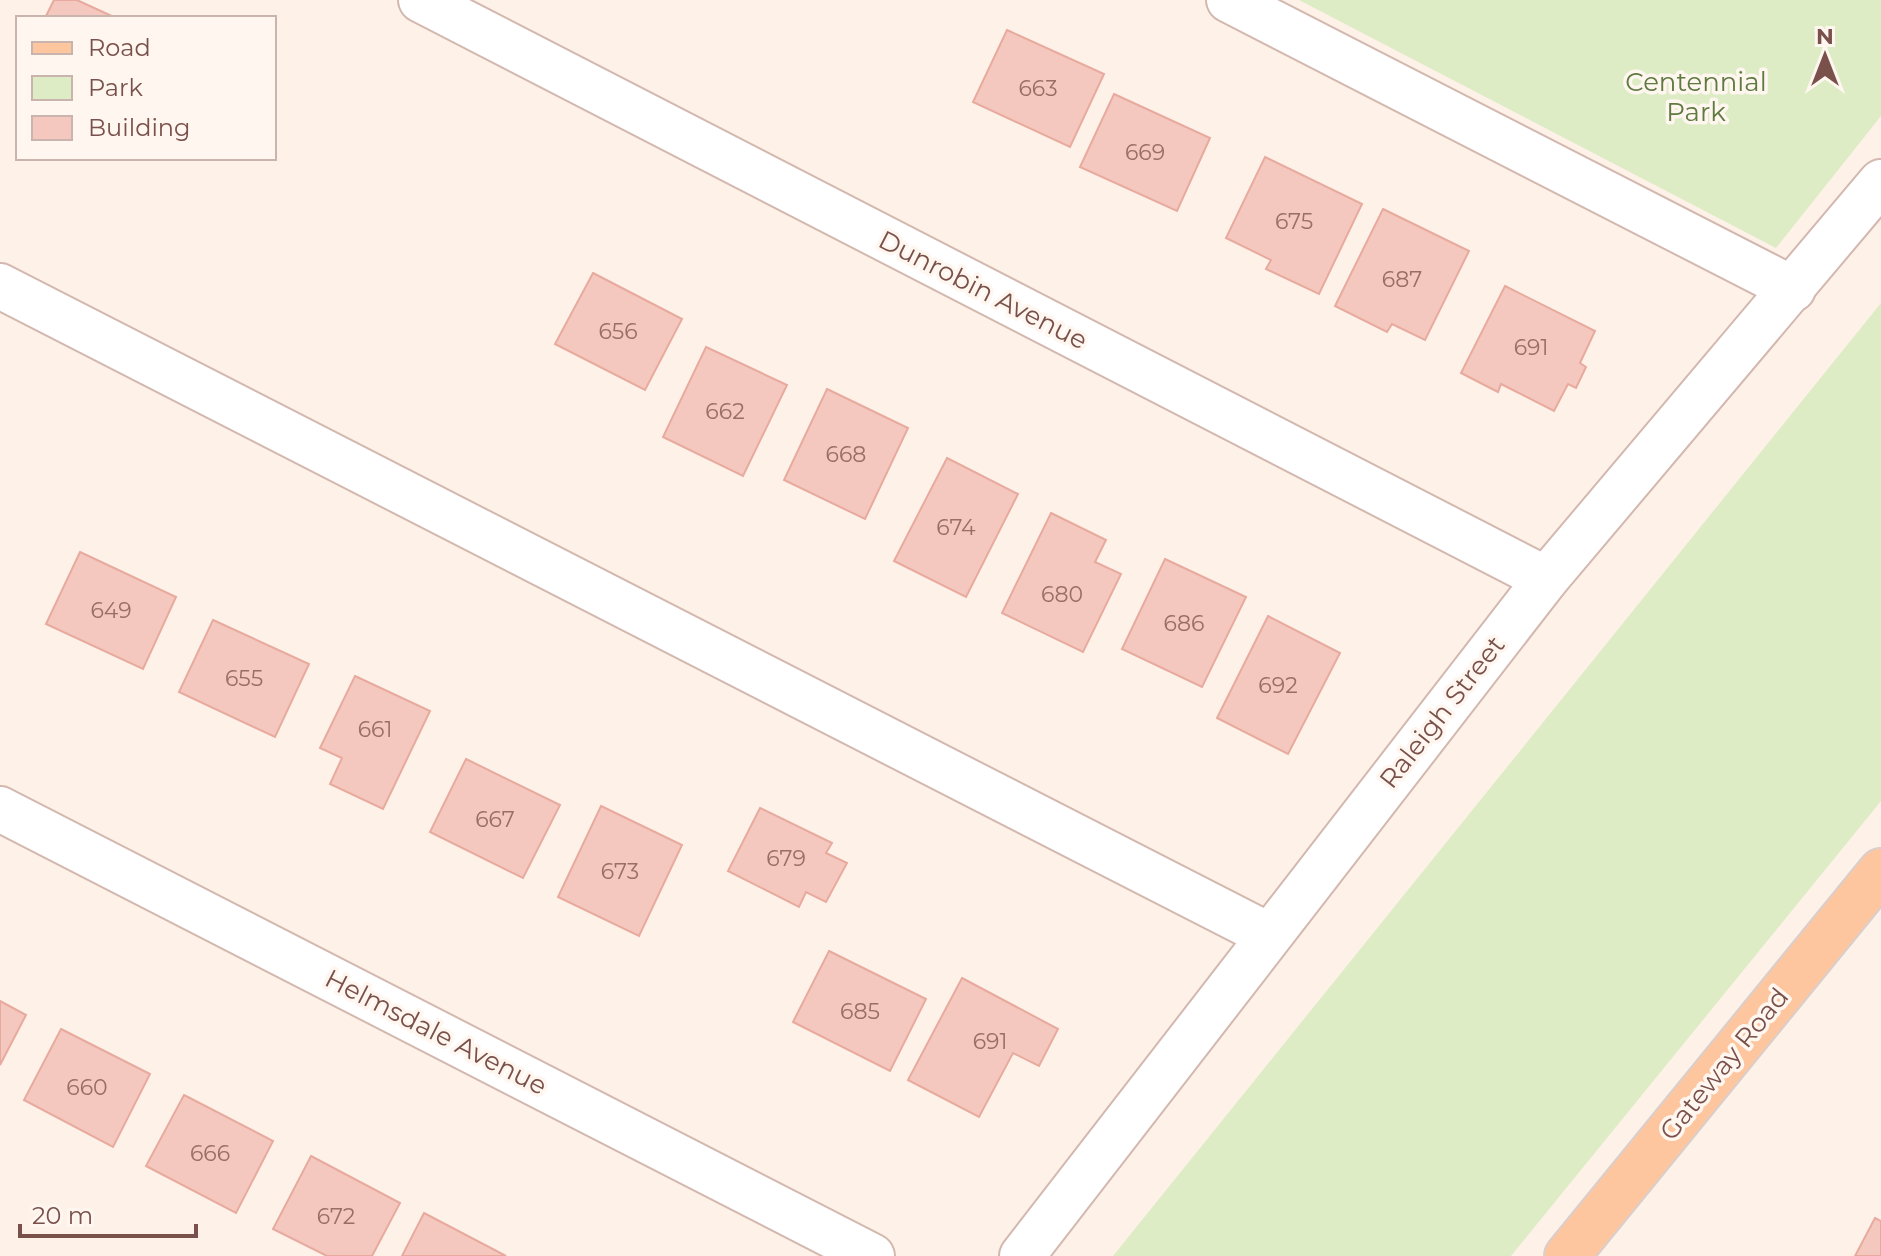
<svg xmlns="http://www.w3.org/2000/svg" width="1881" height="1256" viewBox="0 0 1881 1256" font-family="Montserrat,sans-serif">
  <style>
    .green { fill: #ddecc5 }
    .building { fill: #f4c8be; stroke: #e8aa9e; stroke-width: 2 }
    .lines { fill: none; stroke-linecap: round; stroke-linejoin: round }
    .minor-casing { stroke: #d3b8af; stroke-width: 48 }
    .major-casing { stroke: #d9cecc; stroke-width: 48 }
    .minor { stroke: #fff; stroke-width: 44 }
    .major { stroke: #fec69f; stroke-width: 44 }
    .labels { text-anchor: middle; stroke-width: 7; stroke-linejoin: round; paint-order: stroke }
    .number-label { font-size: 22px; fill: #986f67 }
    .park-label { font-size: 26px; fill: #5d7a3f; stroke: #fff6f0 }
    .street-label { font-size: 26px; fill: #79514a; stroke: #fff6f0 }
  </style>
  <rect width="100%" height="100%" fill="#fdf1e8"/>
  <g class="green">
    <path d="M1299,0H1881V116L1776,248Z"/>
    <path d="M1881,303V801L1511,1256H1113Z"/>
  </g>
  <g class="building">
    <path d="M54,0H77L116,18H45Z"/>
    <path d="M1007,30L1104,74L1070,147L973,102Z"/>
    <path d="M1114,94L1210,138L1177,211L1080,167Z"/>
    <path d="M1265,157L1362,204L1319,294L1266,269L1271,260L1226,238Z"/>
    <path d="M1383,209L1469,251L1425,340L1392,324L1387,332L1335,306Z"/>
    <path d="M593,273L682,319L645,390L555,344Z"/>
    <path d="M1505,286L1595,331L1580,363L1586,367L1576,388L1568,384L1554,411L1501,384L1498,392L1461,373Z"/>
    <path d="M706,347L787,385L743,476L663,437Z"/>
    <path d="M827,389L908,428L865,519L784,480Z"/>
    <path d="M947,458L1018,494L966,597L894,561Z"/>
    <path d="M1051,513L1106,540L1095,562L1121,574L1083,652L1002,613Z"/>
    <path d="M80,552L176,597L143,669L46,624Z"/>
    <path d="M1165,559L1246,597L1202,687L1122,649Z"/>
    <path d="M1268,616L1340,653L1288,754L1217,718Z"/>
    <path d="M213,620L309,664L275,737L179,692Z"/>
    <path d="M355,676L430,711L383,809L330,784L342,758L320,748Z"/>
    <path d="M466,759L560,805L523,878L430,832Z"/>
    <path d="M601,806L682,845L639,936L558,897Z"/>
    <path d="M760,808L832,843L826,853L847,863L826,902L806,892L799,907L728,871Z"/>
    <path d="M829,951L926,999L890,1071L793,1022Z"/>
    <path d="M962,978L1058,1029L1039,1066L1013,1053L979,1117L908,1080Z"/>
    <path d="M0,1001L26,1015L0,1065Z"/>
    <path d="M61,1029L150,1074L113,1147L24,1100Z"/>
    <path d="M184,1095L273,1141L236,1213L146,1166Z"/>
    <path d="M311,1156L400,1203L372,1256H327L273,1229Z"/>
    <path d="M424,1213L506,1256H402Z"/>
    <path d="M1875,1218L1881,1221V1256H1855Z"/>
  </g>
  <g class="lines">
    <defs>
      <g id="minor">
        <path d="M421,0L1546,579"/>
        <path d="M1229,0L1793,289"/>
        <path d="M0,286L1268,935"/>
        <path d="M0,809L872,1256"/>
        <path d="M1022,1256L1546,579L1881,182"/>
      </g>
      <path id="major" d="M1567,1256L1881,871"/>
    </defs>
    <use href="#minor" class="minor-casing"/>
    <use href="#major" class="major-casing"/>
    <use href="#minor" class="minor"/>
    <use href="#major" class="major"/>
  </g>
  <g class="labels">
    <g class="number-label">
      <text x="1038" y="96">663</text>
      <text x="1145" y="160">669</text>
      <text x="1294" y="229">675</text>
      <text x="1402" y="287">687</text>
      <text x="618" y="339">656</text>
      <text x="1531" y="355">691</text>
      <text x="725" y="419">662</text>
      <text x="846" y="462">668</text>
      <text x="956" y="535">674</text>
      <text x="1062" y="602">680</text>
      <text x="111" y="618">649</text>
      <text x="1184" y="631">686</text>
      <text x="244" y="686">655</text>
      <text x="1278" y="693">692</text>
      <text x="375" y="737">661</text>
      <text x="495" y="827">667</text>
      <text x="786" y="866">679</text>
      <text x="620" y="879">673</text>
      <text x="860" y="1019">685</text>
      <text x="990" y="1049">691</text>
      <text x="87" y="1095">660</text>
      <text x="210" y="1161">666</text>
      <text x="336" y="1224">672</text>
    </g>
    <g class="park-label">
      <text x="1696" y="91">Centennial<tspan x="1696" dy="30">Park</tspan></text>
    </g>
    <g class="street-label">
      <text transform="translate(983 290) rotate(27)" y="9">Dunrobin Avenue</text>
      <text transform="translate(1442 712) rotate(-52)" y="9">Raleigh Street</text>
      <text transform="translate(436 1032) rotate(27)" y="9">Helmsdale Avenue</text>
      <text transform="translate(1724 1064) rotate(-51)" y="9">Gateway Road</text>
    </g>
  </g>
  <rect x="16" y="16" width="260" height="144" fill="#fff6f0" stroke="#c9b4ae" stroke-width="2"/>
  <rect x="32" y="42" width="40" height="12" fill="#fec69f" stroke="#c9b4ae" stroke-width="2"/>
  <text x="88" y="56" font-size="24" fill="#79514a">Road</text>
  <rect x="32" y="76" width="40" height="24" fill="#ddecc5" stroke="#c9b4ae" stroke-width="2"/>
  <text x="88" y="96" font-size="24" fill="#79514a">Park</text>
  <rect x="32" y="116" width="40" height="24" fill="#f4c8be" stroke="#c9b4ae" stroke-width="2"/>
  <text x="88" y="136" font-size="24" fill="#79514a">Building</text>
  <g transform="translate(1825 56)" stroke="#fff6f0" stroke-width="6" paint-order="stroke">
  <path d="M0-6L14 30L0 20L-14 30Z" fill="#79514a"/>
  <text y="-12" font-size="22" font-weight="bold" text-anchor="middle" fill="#79514a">N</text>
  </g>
  <path d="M20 1224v12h176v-12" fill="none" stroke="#79514a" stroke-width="4"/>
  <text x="32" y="1224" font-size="24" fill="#79514a" stroke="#fff6f0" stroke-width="6" paint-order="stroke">20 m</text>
</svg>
